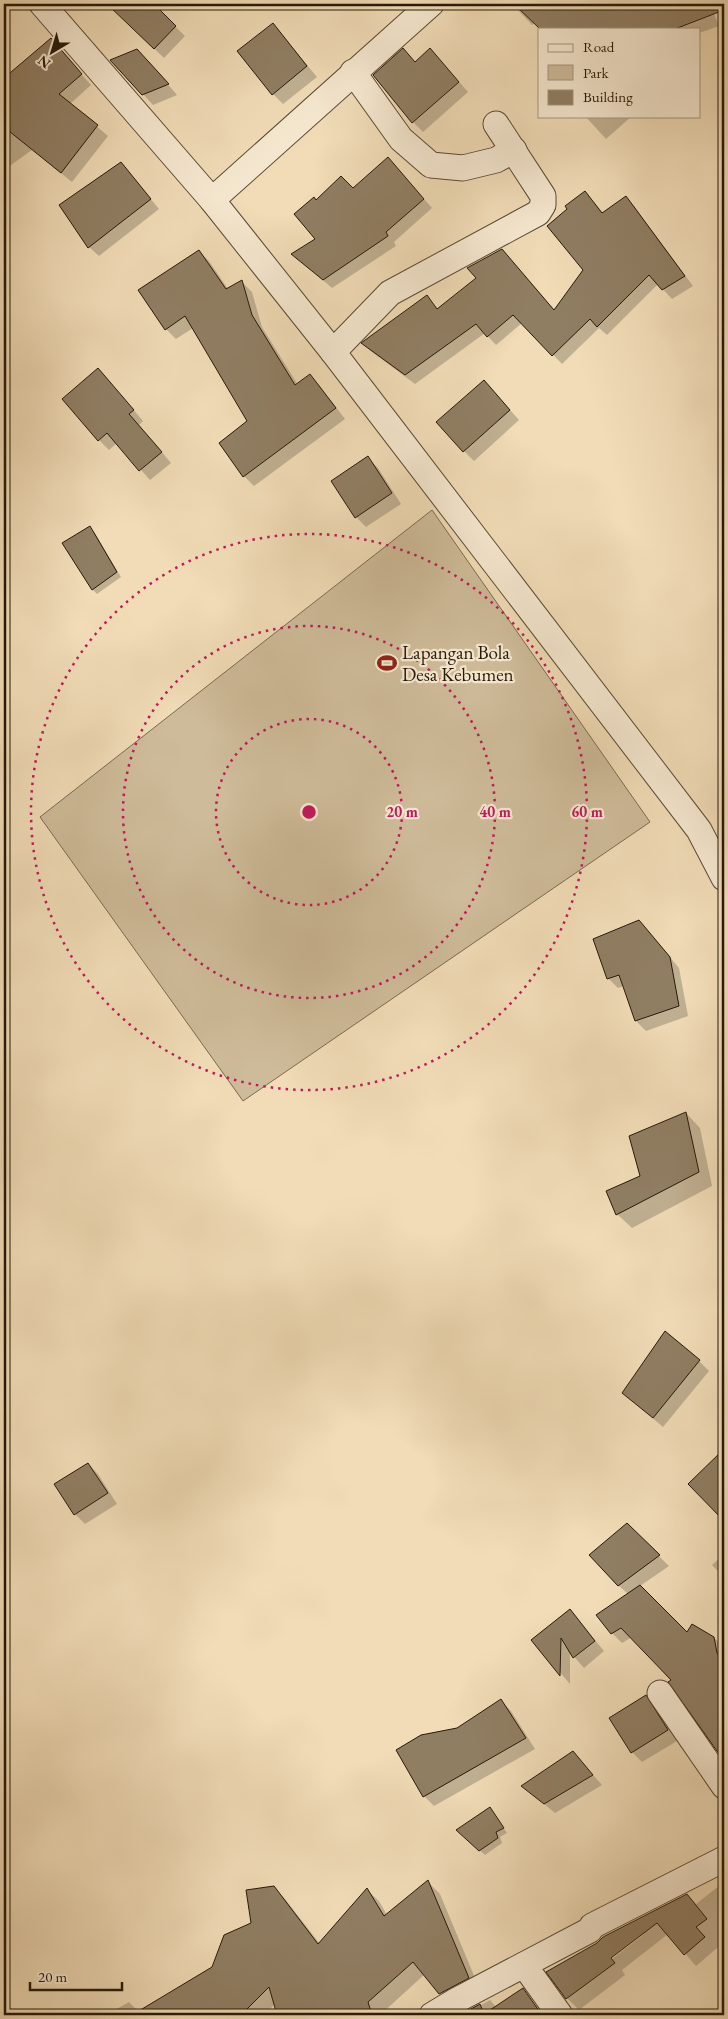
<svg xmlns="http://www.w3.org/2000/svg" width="728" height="2019" viewBox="0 0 728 2019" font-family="'EB Garamond',serif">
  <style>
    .green { fill: #cebb99; stroke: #7a6a51 }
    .shadow { fill: #0003; fill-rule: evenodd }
    .building { fill: #907e63; stroke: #261909 }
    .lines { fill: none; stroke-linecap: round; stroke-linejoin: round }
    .street-casing { stroke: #594a34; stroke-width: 27 }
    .street { stroke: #f6e8d0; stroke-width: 25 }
    .ring { fill: none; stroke: #c2185b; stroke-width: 2.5; stroke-dasharray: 2.5 5 }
    .labels { text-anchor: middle; stroke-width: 4.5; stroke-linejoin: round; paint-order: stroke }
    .poi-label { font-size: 19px; fill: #261909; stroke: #f6e8d0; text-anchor: start }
    .centre { fill: #c2185b; stroke: #f6e8d0; stroke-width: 2.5 }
    .ring-label { font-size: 15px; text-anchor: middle; font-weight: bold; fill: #c2185b; stroke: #f6e8d0; stroke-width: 4.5; stroke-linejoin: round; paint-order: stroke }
  </style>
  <rect width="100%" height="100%" fill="#f1dcb7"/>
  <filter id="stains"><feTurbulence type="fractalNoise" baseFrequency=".004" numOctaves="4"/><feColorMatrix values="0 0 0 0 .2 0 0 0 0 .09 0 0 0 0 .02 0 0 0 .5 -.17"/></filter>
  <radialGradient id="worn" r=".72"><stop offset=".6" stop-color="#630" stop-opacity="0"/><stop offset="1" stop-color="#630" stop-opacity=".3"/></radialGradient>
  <path class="green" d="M432,510L650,822L243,1101L40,817Z"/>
  <g class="shadow">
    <path d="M108,4H160L156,8L185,36L164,58Z"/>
    <path d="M512,4H710L719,26L699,33V29H661L535,23L532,25Z"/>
    <path d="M273,24L317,77L283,104L273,94Z"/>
    <path d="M51,40L91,85L70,104L108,136L72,182L32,150L4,170V78Z"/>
    <path d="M147,60L177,95L153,105L143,94Z"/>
    <path d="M440,60L468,92L423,132L413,122L415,63Z"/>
    <path d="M585,116H632L606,139Z"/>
    <path d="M121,163L159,209L99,256L89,247Z"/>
    <path d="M397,168L432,208L394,242L396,246L332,288L302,262L317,240L316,201L353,190Z"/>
    <path d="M585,192L603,213L625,197L634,206L693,286L672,299L658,284L607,335L599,328L562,364L522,323L496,345L485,333L415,384L372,352L363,344L426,297L439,310L477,278L502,250L555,311L584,270L569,210Z"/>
    <path d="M199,251L209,261L228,289L242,282L252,292L262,327L298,385L310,376L320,386L345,419L254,486L244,476L249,422L193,328L176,339L166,329Z"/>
    <path d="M108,380L143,421L139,425L171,463L150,480L117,443L109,450L99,440Z"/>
    <path d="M494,392L519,420L474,461L464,451Z"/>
    <path d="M368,458L378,468L401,504L366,527L356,517Z"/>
    <path d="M90,528L95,533L121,577L97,594L92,589Z"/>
    <path d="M649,932L679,968L688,1016L646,1031L636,1021L624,986L618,988L608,978Z"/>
    <path d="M686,1113L700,1128L712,1186L632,1228L617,1214L641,1176Z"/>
    <path d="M699,1361L709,1371L663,1427L634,1402Z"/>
    <path d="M724,1451V1511L721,1515L690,1484Z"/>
    <path d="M88,1464L98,1474L117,1504L85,1524L75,1514Z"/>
    <path d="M627,1525L669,1566L640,1586L687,1634L692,1626L722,1643L724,1641V1756L718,1750L673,1681L632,1637L622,1643L612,1633L628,1594L618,1585Z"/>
    <path d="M724,1554V1577L712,1565Z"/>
    <path d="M570,1610L604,1651L584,1668L570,1652V1684L532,1640Z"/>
    <path d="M646,1697L656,1707L677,1741L642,1762L632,1752Z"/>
    <path d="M501,1701L511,1711L535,1749L434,1806L424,1796L457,1730Z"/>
    <path d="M573,1752L602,1785L555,1813L523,1786Z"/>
    <path d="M494,1814L507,1833L500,1837L502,1843L485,1855L462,1835Z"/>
    <path d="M428,1882L440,1894L480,1990L452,2005L425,1974L380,2015H278L275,2004L264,2015H106L129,2002L139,2012L213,1968L253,1923L273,1887L285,1899L320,1944L367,1890L379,1901L387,1915Z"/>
    <path d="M724,1882V1942L696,1966L668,1934L622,1970L625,1975L579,2010L567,1998L548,1972L687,1895L696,1904ZM644,1934L607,1963L605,1961L638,1936Z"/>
    <path d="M522,1989L544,2015H463L490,2000L496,2007Z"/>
    <path d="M723,2006L724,2015H710Z"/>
    <path d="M624,2012L628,2015H616Z"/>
  </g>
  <g class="building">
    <path d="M107,4H154L176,26L154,49Z"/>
    <path d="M514,4H724V10L675,29H540Z"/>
    <path d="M273,23L307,66L272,95L237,51Z"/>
    <path d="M51,38L82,74L59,94L98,125L61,173L4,127V78Z"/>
    <path d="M403,48L415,62L430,48L459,82L412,123L373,75Z"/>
    <path d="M137,49L169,84L142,95L110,60Z"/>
    <path d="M388,157L424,199L386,232L388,236L323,280L291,254L315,239L294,214L314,197L316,200L341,176L353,188Z"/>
    <path d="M121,162L151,199L88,248L59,205Z"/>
    <path d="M585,191L602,213L626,196L685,276L662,290L649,275L597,327L590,319L552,356L513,315L487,337L476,324L405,375L361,343L427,295L437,309L476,278L467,268L502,249L554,310L583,270L547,226L567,209L565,206Z"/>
    <path d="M199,250L226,289L242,280L252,315L295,385L310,374L336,408L243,477L219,443L247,421L185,316L165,330L138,290Z"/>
    <path d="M98,368L134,410L129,414L162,452L139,471L107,433L98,441L62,399Z"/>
    <path d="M484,380L510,410L463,452L436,422Z"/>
    <path d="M368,456L392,493L355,518L331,481Z"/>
    <path d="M90,526L117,572L92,590L62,543Z"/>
    <path d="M639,920L670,957L679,1006L635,1021L619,975L607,979L593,939Z"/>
    <path d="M686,1112L699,1172L616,1215L606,1191L640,1176L629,1136Z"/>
    <path d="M665,1331L700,1360L653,1418L622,1393Z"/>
    <path d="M724,1449V1521L688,1484Z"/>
    <path d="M88,1463L108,1493L74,1515L54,1484Z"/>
    <path d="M627,1523L660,1555L618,1586L589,1555Z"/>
    <path d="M640,1585L687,1632L692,1624L714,1637L717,1653L724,1662V1756L717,1751L668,1682L671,1680L621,1628L611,1634L596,1615Z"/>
    <path d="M570,1609L595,1641L573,1658L561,1638L560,1676L531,1640Z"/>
    <path d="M646,1695L668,1730L631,1753L609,1718Z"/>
    <path d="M501,1699L526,1738L423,1797L396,1750L421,1735L457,1728Z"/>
    <path d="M573,1751L593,1775L544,1804L521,1786Z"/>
    <path d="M490,1807L504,1828L496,1832L498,1838L479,1851L456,1830Z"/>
    <path d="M428,1880L469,1978L439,1994L413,1962L368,2002L372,2015H277L269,1987L241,2015H132L212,1967L224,1935L251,1923L246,1890L274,1886L318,1944L367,1888L384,1916Z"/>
    <path d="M687,1894L707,1919L696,1927L705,1937L684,1955L657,1923L611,1958L615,1963L566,1999L546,1972L597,1943L603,1937Z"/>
    <path d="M523,1988L542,2015H460L480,2004L484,2014Z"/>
  </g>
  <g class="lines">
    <defs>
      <g id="street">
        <path d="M42,4L212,200L333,352L699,830L724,878"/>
        <path d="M353,72L401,139L431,165L463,168L496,160L514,150"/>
        <path d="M212,200L431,4"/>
        <path d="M333,352L390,293L538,213L543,205V196L496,124"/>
        <path d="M660,1693L724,1786"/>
        <path d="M524,1965L560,2015"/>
        <path d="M432,2015L457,2000L590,1930L592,1926L724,1859"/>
      </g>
    </defs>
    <use href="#street" class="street-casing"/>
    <use href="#street" class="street"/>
  </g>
  <g class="ring">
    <circle cx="309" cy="812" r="93"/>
    <circle cx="309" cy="812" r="186"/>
    <circle cx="309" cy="812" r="278"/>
  </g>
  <defs>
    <symbol id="stadium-bare" viewBox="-9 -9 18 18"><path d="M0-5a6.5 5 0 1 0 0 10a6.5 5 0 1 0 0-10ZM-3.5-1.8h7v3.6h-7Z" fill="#8f2418" stroke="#f6e8d0" stroke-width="2.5" paint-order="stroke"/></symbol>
  </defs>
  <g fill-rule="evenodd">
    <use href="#stadium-bare" x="373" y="649" width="28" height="28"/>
  </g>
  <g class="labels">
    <g class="poi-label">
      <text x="402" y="659">Lapangan Bola<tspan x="402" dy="22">Desa Kebumen</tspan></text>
    </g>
  </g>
  <circle cx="309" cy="812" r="8" class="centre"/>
  <g class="ring-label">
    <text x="402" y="817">20 m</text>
    <text x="495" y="817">40 m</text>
    <text x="587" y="817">60 m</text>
  </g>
  <rect width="728" height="2019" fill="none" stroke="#f1dcb7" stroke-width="20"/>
  <rect x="5" y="5" width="718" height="2009" fill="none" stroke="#261909" stroke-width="2.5"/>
  <rect x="10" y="10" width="708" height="1999" fill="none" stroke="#261909"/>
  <rect x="538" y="28" width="162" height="90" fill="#f6e8d0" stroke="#a39580"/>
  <rect x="548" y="44" width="25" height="8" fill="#f6e8d0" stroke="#a39580"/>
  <text x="583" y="52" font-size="15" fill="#261909">Road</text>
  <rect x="548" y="65" width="25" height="15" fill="#cebb99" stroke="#a39580"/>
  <text x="583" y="78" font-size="15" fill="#261909">Park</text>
  <rect x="548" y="90" width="25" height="15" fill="#907e63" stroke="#a39580"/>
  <text x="583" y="102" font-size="15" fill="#261909">Building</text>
  <g transform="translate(52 52) rotate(218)" stroke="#f6e8d0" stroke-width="4" paint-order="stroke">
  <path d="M0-4L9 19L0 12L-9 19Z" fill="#261909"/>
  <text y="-8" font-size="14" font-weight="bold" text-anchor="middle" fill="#261909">N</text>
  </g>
  <path d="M30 1982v8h92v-8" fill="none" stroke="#261909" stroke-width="2.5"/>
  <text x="38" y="1982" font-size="15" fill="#261909" stroke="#f6e8d0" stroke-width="4" paint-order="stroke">20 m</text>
  <rect width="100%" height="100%" filter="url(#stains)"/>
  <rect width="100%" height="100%" fill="url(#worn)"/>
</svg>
